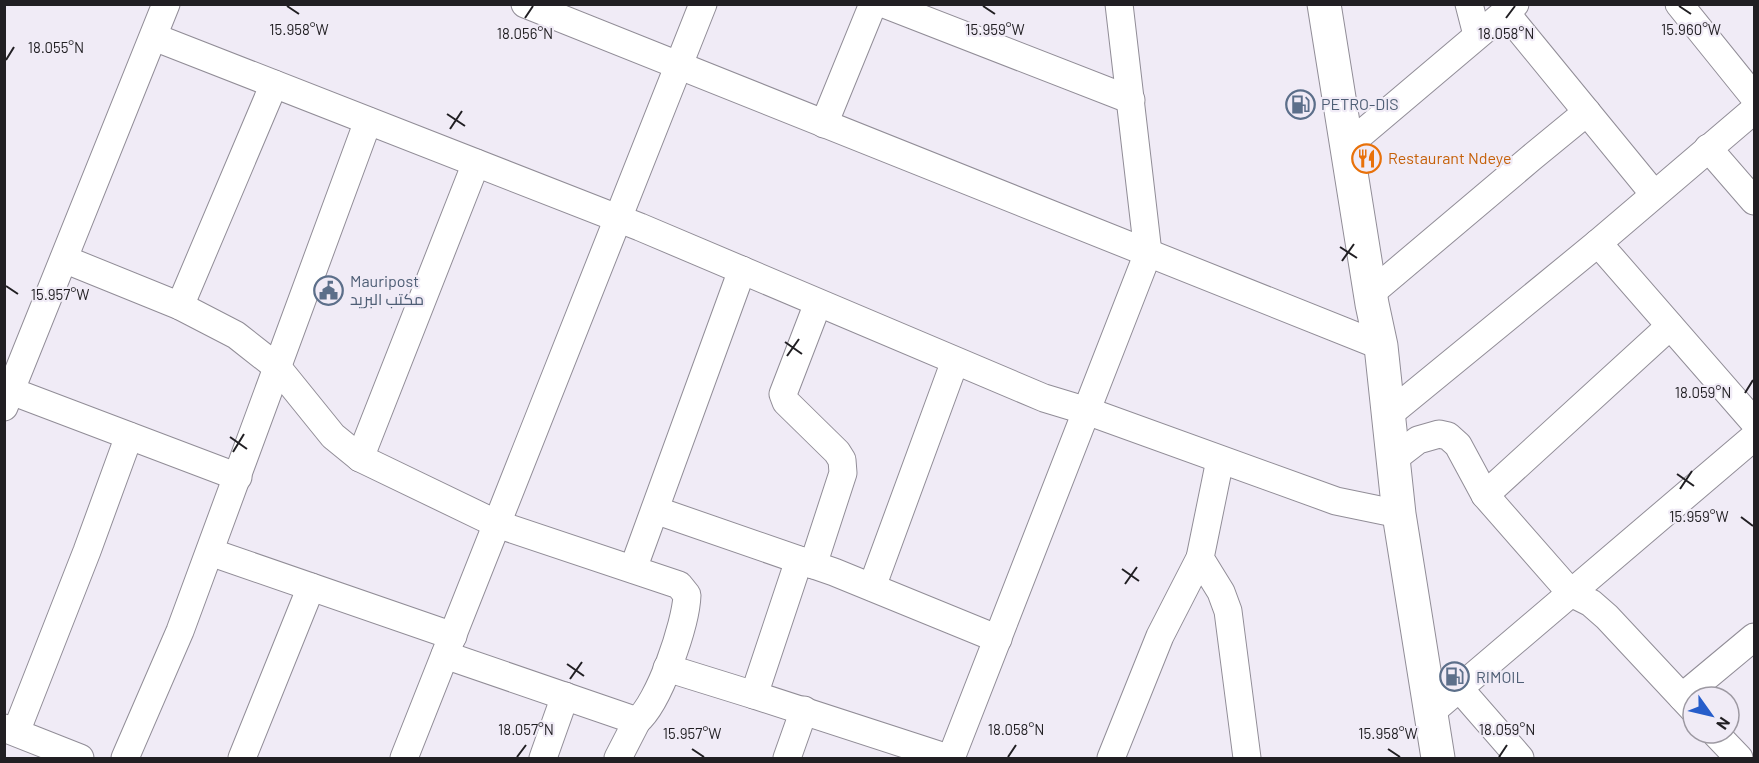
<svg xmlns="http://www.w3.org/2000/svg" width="1759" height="763" viewBox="0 0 1759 763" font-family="Barlow,Cairo,sans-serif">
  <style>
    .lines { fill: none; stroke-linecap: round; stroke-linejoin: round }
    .street-casing { stroke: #918d97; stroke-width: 29 }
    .secondary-casing { stroke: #918d97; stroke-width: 35 }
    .street { stroke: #fff; stroke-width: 27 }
    .secondary { stroke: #fff; stroke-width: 33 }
    .ticks { fill: none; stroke: #211f23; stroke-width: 2 }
    .labels { text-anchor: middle; stroke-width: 4.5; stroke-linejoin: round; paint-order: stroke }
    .service-label { font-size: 16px; fill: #4e5e75; stroke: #f0ebf6; text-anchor: start }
    .food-label { font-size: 16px; fill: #c56008; stroke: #f0ebf6; text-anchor: start }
    .ticks-label { font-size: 15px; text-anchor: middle; fill: #211f23; stroke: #f0ebf6; stroke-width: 4.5; stroke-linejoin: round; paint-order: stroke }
  </style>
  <rect width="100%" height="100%" fill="#f0ebf6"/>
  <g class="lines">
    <defs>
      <g id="street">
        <path d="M525,4L1381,346"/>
        <path d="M884,4L1131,100"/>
        <path d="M1469,4L1477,35"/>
        <path d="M1679,4L1754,97"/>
        <path d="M1505,12L1654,194"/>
        <path d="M154,37L640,227L1044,398L1087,411L1336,501L1399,514"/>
        <path d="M824,124L873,4"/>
        <path d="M1347,146L1515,4"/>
        <path d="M1708,148L1754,201"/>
        <path d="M1598,243L1754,422"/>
        <path d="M64,259L180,306L236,335L278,368L333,436L360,458L497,524L679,585L687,595C686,624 659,703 637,721L445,655"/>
        <path d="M1370,294L1531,158L1587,112"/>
        <path d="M180,306L274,84"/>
        <path d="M11,391L238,477"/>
        <path d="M4,407L166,4"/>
        <path d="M1388,415L1598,243L1754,110"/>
        <path d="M360,458L476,163"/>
        <path d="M1220,460L1200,558L1221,592L1228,611L1247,758"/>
        <path d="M1392,460L1418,440L1439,434L1448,436L1458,445L1485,495L1571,593L1591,603L1607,617L1693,709"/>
        <path d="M1485,495L1670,326"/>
        <path d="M655,510L834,572L998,639"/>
        <path d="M210,552L453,636"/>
        <path d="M799,560L754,695L948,758"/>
        <path d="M813,565L843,473L842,460L837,452L786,402L783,394L818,303"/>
        <path d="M633,569L742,270"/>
        <path d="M872,587L955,361"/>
        <path d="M667,668L754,695"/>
        <path d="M1459,688L1520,758"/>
        <path d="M1682,697L1754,637"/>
        <path d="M1430,713L1754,437"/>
        <path d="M4,728L80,758"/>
        <path d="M16,732L87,551L129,436"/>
        <path d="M1715,733L1739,758"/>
        <path d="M125,758L180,631L368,121"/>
        <path d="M242,758L311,587"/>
        <path d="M404,758L703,4"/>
        <path d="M543,758L565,696"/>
        <path d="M618,758L637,721"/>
        <path d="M787,758L804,710"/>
        <path d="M951,758L1148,253L1119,4"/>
        <path d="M1111,758L1160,636L1200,558"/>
      </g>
      <path id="secondary" d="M1324,4L1372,304L1381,346L1399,514L1438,758"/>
    </defs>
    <use href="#street" class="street-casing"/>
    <use href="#secondary" class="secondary-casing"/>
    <use href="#street" class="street"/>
    <use href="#secondary" class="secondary"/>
  </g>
  <path class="ticks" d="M287,6L299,14M983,6L995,14M1679,6L1691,14M525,18L533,6M1506,18L1515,6M6,60L14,47M447,114L465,126M450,129L462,111M1340,247L1357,258M1342,261L1354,244M6,286L18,294M785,342L802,354M787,356L799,339M1745,393L1753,380M230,437L247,449M233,452L244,434M1677,474L1694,486M1680,489L1692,471M1741,517L1753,526M1122,569L1139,581M1125,584L1137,567M567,664L584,676M570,679L582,662M692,749L704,757M1388,749L1400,757M517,757L526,745M1008,757L1016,745M1499,757L1507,745"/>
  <defs>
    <symbol id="fuel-ring" viewBox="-11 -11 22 22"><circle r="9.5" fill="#f0ebf6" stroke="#5c6f8a" stroke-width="1.5"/><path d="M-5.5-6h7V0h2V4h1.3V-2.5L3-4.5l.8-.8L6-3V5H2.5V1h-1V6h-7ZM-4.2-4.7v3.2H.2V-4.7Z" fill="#5c6f8a"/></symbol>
    <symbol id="restaurant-ring" viewBox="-11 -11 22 22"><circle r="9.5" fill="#f0ebf6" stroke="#e8710a" stroke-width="1.5"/><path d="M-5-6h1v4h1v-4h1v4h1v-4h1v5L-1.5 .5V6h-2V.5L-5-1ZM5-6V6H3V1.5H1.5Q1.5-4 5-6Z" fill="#e8710a"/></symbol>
    <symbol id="civic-ring" viewBox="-11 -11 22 22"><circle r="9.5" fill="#f0ebf6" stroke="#5c6f8a" stroke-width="1.5"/><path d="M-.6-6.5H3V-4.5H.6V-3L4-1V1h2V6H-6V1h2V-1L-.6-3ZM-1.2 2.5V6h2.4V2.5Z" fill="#5c6f8a"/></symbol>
  </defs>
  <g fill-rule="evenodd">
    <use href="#fuel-ring" x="1284" y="88" width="33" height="33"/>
    <use href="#restaurant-ring" x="1350" y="142" width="33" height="33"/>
    <use href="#civic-ring" x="312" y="274" width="33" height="33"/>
    <use href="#fuel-ring" x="1438" y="660" width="33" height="33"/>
  </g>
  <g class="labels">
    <g class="service-label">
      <text x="1321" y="110">PETRO-DIS</text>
      <text x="350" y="287">Mauripost<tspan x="350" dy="18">مكتب البريد</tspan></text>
      <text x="1476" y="683">RIMOIL</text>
    </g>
    <g class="food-label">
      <text x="1388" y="164">Restaurant Ndeye</text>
    </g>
  </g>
  <g class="ticks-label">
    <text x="1691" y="35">15.960°W</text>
    <text x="995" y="35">15.959°W</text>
    <text x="299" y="35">15.958°W</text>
    <text x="1506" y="39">18.058°N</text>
    <text x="525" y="39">18.056°N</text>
    <text x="56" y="53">18.055°N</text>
    <text x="60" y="300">15.957°W</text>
    <text x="1703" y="398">18.059°N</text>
    <text x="1699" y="522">15.959°W</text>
    <text x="526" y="735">18.057°N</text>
    <text x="1016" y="735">18.058°N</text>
    <text x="1507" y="735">18.059°N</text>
    <text x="692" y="739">15.957°W</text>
    <text x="1388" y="739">15.958°W</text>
  </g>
  <rect width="1759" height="763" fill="none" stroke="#211f23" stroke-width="12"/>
  <g transform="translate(1711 715) rotate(124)"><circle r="28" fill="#f0ebf6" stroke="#9d99a2" stroke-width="1.5"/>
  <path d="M0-4.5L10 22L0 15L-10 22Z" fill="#265dca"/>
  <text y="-9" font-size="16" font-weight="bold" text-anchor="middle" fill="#211f23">N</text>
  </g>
</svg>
